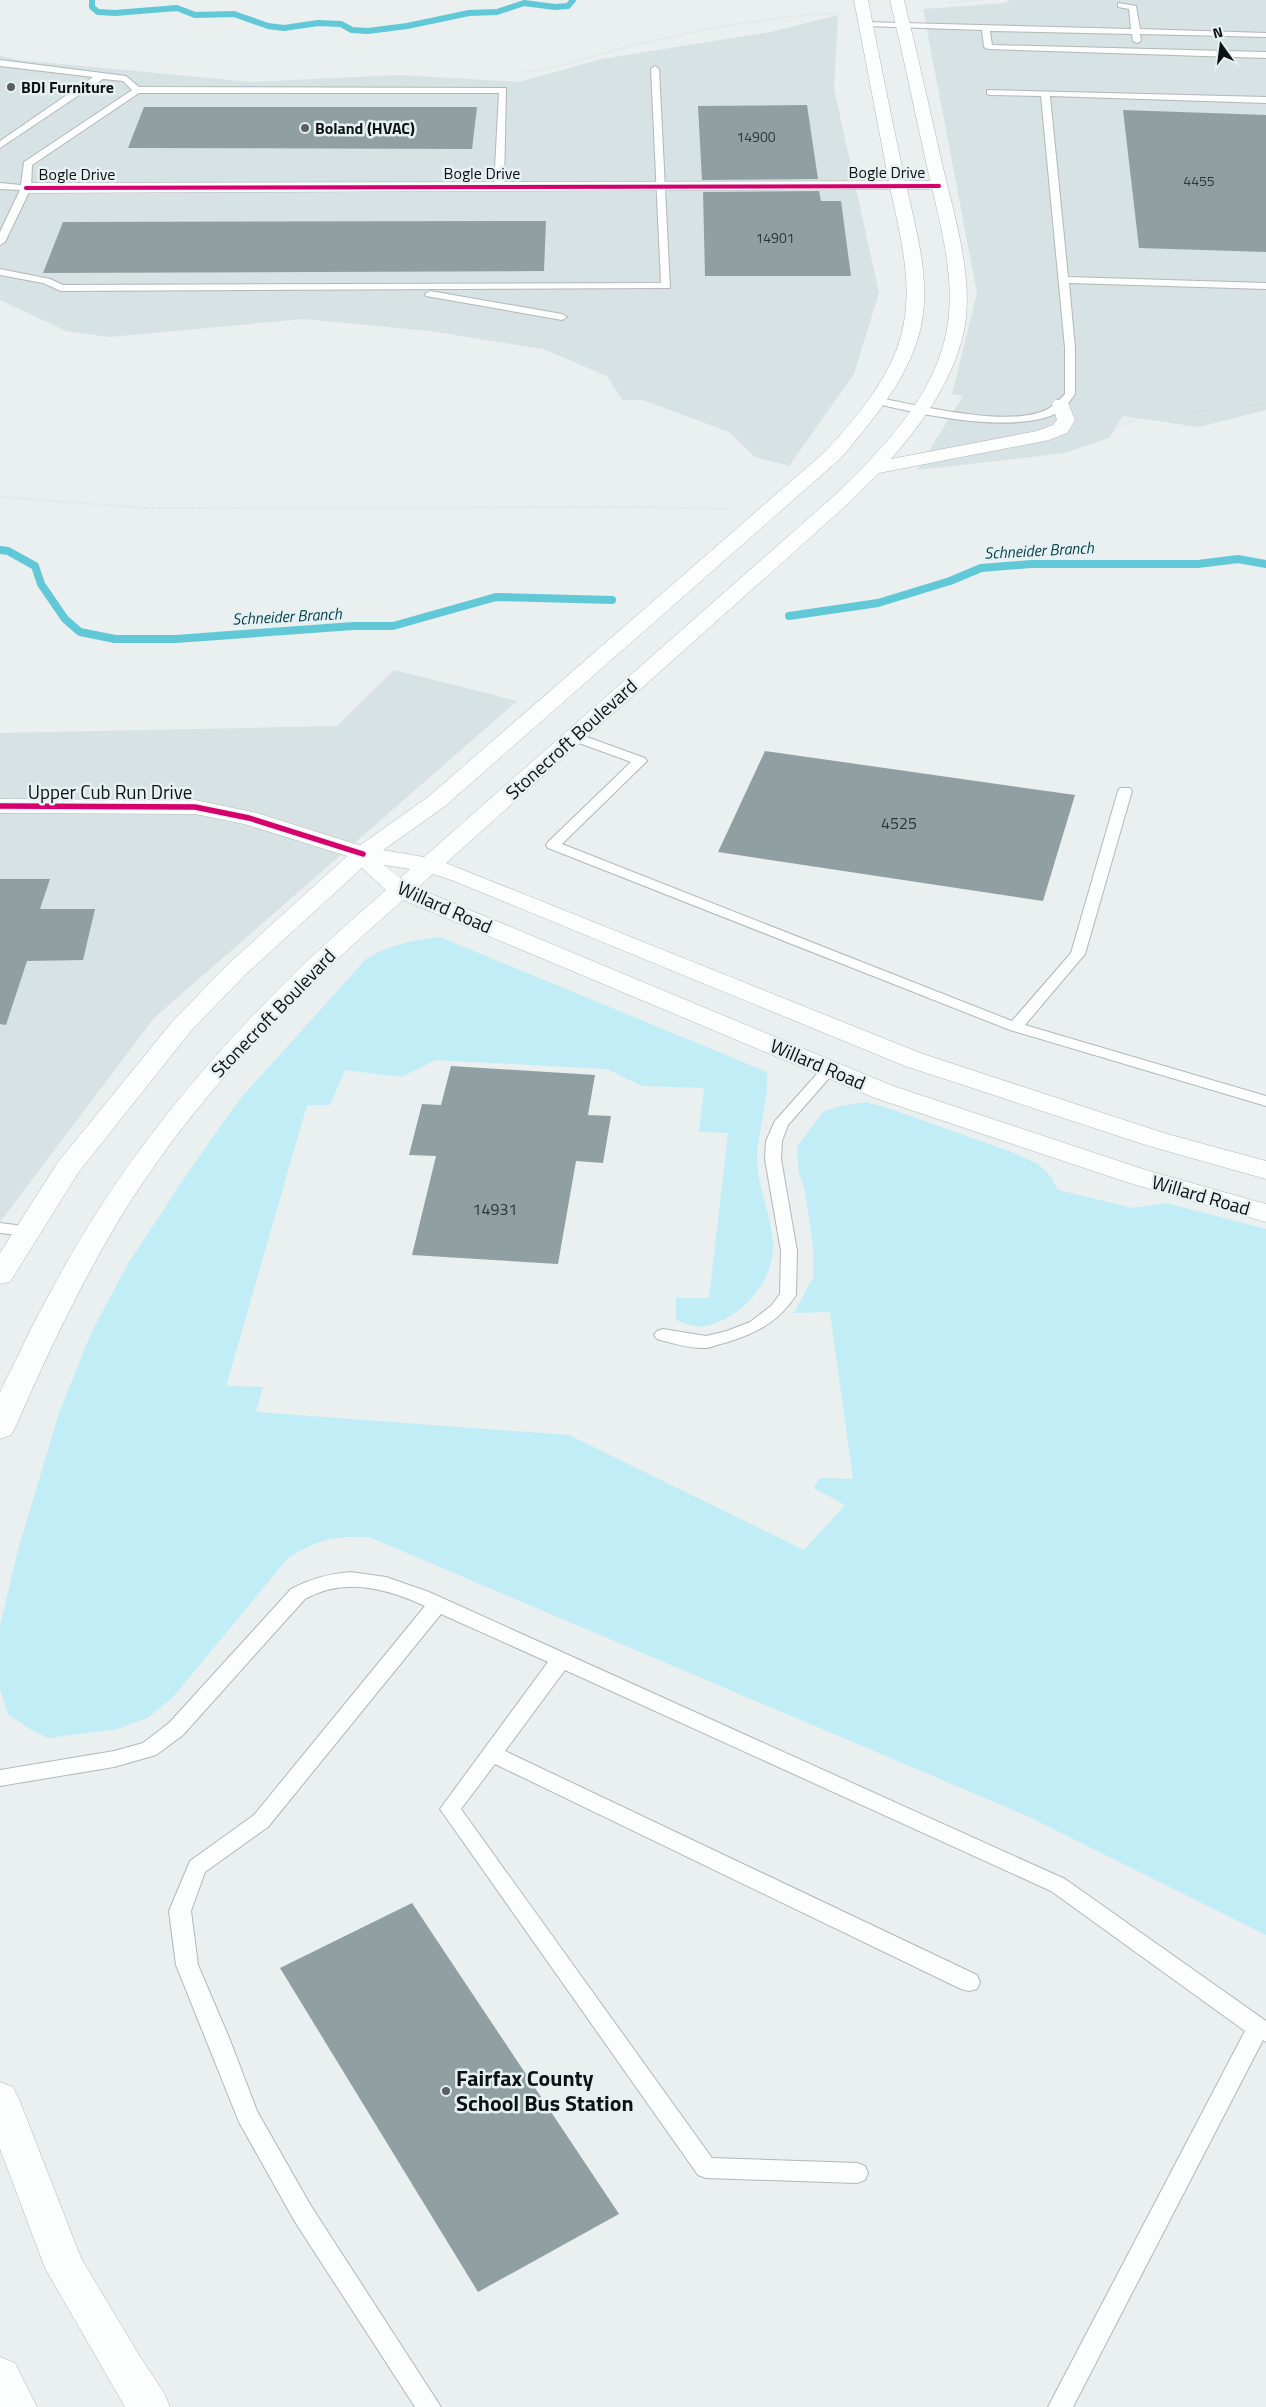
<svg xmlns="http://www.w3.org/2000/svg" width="1266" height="2407" viewBox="0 0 1266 2407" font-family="'Titillium Web',sans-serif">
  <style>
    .built { fill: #d6e2e4 }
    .green { fill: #c0edf6 }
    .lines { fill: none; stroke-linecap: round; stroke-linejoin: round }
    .stream-far1 { stroke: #61c8d7; stroke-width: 6 }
    .stream { stroke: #61c8d7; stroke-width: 8 }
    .building { fill: #90a0a2 }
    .lane-casing { stroke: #b3b7b7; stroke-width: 2 }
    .street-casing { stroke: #b3b7b7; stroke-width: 1 }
    .secondary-casing { stroke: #b3b7b7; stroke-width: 1 }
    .path { stroke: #d4d6d6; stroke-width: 2; stroke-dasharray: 0.5 2; stroke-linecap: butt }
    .lane { fill: #fcfdfd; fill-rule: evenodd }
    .street { fill: #fcfdfd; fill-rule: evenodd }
    .secondary { fill: #fcfdfd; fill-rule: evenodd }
    .cycleway-far1-casing { stroke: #e7f1f3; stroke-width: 5.5 }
    .cycleway-casing { stroke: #e7f1f3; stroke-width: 8 }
    .cycleway-far1 { stroke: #d6006c; stroke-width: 4 }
    .cycleway { stroke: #d6006c; stroke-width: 5.5 }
    .poi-dot { fill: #5b5f60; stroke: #e7f1f3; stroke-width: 2 }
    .labels { text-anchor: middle; stroke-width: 5; stroke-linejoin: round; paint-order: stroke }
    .far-number-label { font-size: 14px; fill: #2e3636 }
    .far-poi-label { font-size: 16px; font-weight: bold; fill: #0e1212; stroke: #e7f1f3; text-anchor: start }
    .far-street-label { font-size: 16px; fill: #0e1212; stroke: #e7f1f3 }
    .far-water-label { font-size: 16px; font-style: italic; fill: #003f48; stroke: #e7f1f3 }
    .number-label { font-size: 16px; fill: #2e3636 }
    .street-label { font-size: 19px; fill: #0e1212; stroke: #e7f1f3 }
    .near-poi-label { font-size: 22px; font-weight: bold; fill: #0e1212; stroke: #e7f1f3; text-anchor: start }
  </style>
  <rect width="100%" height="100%" fill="#eaeff0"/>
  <g class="built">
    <path d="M1010,0H1266V410L1199,427L1123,416L1109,438L1065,453L917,470L963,396L952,394L977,293L923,9L1005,3Z"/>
    <path d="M838,15L834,89L879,293L854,374L789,466L755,457L729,432L643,400H622L607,376L543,349L430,331L304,319L109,337L66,331L0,300V56L19,60L251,82L399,75L519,82L602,59L771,32Z"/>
    <path d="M394,670L517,701L154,1018L0,1222V733L337,726Z"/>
  </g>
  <path class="green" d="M440,937L767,1072C769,1103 757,1131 757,1162C758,1190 772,1217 773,1245C774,1282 741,1319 705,1326C696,1328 684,1323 676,1320V1298H709L728,1133L699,1132L704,1088L642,1086L607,1069L436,1060L401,1077L345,1070L330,1105H307L226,1386L263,1387L256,1412L569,1435L804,1550L845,1505L814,1488L820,1478L853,1479L830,1312L794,1313L813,1278V1247L805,1190L799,1173L797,1147L823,1112L840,1106L866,1102L888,1108L1017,1154L1038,1164L1051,1177L1058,1190L1133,1208L1166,1203L1266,1229V1935L1025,1815L369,1537C333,1536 319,1539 288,1558L173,1697L149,1717L117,1729L48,1738L30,1729L8,1714L0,1689V1626L18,1550L59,1413L91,1333L129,1262L191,1168L240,1099L367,958C391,945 412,940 440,937Z"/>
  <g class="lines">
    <path class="stream-far1" d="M92,0V7L98,12L115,13L177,8L195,15L234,14L268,26L284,28L318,23L341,24L352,30L368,31L407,26L469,13L497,12L524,3L555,7L568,6L573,0"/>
    <g class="stream">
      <path d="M0,550L8,551L35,566L41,584L65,619L80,632L115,639H176L353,626H393L496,597L612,600"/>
      <path d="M789,616L878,603L950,581L981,568L1031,564H1198L1238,559L1266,564"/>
    </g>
  </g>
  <g class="building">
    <path d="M807,105L818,179L702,180L698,106Z"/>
    <path d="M144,107H477L472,149L128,148Z"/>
    <path d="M1123,110L1266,115V252L1139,248Z"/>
    <path d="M819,191L821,201H841L851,276H705L703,192Z"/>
    <path d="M546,221L544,271L43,273L63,222Z"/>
    <path d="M765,751L1075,795L1043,901L718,852Z"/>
    <path d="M0,879H50L40,909H95L83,960L27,961L6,1025L0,1024Z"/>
    <path d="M451,1066L595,1075L588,1115L611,1116L603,1163L576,1161L558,1264L412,1255L436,1156L409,1155L422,1104L441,1105Z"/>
    <path d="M412,1903L619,2214L478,2292L280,1968Z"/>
  </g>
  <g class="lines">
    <defs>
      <g id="lane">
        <path d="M1118,3L1136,6L1140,29L1266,33V37L1140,34L1141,41L1137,43L1133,41L1132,34L990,31L992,45L1266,52V58L988,49L984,47L982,30L865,26L861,24L865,22L1131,29L1129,9L1118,7Z"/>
        <path d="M0,60L126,76L139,87L506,88L504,187L499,190L494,187L499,93H139L32,165L31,188L5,242L0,245V232L20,190L0,189V183L21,185L24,162L132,90L123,81L103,79L0,148V141L93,77L0,66Z"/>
        <path d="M655,66L659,69L670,288L61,291L43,283L0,275V269L50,279L63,285L661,283L651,69Z"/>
        <path d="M987,90L1266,97V103L1050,96L1068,277L1266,283V289L1069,283L1075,348V394C1070,402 1062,411 1053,415C1007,433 922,415 874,403V399L878,398C920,405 1010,429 1048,409C1054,405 1060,399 1065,394V348L1041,96L990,95L987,94Z"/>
        <path d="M430,291L562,314L567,317L562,320L426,296L425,294Z"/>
        <path d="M573,732L645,758L647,761L562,844L1012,1021L1071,953L1118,791L1120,788H1130L1132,791L1085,954L1025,1025L1266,1096V1106L1010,1030L548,848L546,845L548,842L631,762L568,739L566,736Z"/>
        <path d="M829,1064L837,1069L788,1125L782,1141L781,1159L797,1251L796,1295C779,1322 755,1334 725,1343C719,1344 712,1347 706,1348C692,1349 671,1343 657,1339L654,1335L657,1331L663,1329L706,1336L727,1331L750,1322L771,1306L780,1294L781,1251L765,1159L766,1141L775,1121L824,1066Z"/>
        <path d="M0,1223L32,1227L34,1231L32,1235L26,1236L0,1233Z"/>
        <path d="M350,1572L386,1577L429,1592L1065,1879L1266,2021V2042L1263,2040L1073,2407H1048L1245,2031L1051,1891L565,1670L505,1751L977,1975L980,1982L977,1989L969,1991L961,1989L495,1764L461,1809L712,2158L857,2163L865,2166L868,2173L865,2180L857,2183L706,2178L698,2175L440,1809L548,1662L441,1614L268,1827L205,1872L191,1911L198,1965L230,2040L257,2111L311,2206L441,2407H415L295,2222L239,2122L176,1965L169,1911L190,1861L254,1815L425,1606C385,1588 345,1577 305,1599L183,1735L156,1755L114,1767L0,1786V1770L114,1751L143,1743L169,1723L291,1589C310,1579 328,1574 350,1572Z"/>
      </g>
      <g id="street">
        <path d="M939,181L945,183L947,186L945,189L26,193L18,188L26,183Z"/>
        <path d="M0,799L195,800L257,813L371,849L375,854L371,859L363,861L244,824L195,814L0,813Z"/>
      </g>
      <g id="secondary">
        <path d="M854,0H868C879,56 890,111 902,167C913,221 935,283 918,338C904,384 871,422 841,458L444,807L383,850L424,857L836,494C881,450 933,398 946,334C958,278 938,217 926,162C914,108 903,54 890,0H904C917,53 929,106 941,159C953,213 976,280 963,335C952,381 922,424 891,459L1037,431L1053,425L1057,420L1052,404L1055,400H1067L1075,420L1067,433L1049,440L879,473L850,502L446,863L923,1054L1167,1134L1266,1161V1179L1149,1146L905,1066L454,881L433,874L417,888L893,1086L1146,1170L1266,1204V1222L1126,1182L875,1098L403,900C301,989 204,1087 130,1202C85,1274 49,1350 15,1428L11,1435L0,1439C0,1425 0,1406 0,1393C3,1384 9,1374 13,1366C25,1341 37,1316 51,1291C134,1134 252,1005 386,890L362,868L245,975L190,1032L78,1173L10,1282L0,1284V1253L58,1162L172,1022L227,965L355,849L428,797L827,450C857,416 889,380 901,336C916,282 897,225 887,172C876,114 865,57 854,0ZM384,865L410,869L400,878Z"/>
        <path d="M0,2082L13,2087L19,2099L81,2258L139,2355L164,2393L170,2407H125L45,2268L0,2149Z"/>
        <path d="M0,2357L15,2363L37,2407H0Z"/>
      </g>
    </defs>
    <use href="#lane" class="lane-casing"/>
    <use href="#street" class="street-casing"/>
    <use href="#secondary" class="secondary-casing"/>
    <g class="path">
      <path d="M949,2L983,0"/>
      <path d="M516,72C555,72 589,56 627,47C696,30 765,17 836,13"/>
      <path d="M1087,440L1141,417L1266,404"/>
      <path d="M0,497L146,508L645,507L729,509"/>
    </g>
    <use href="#lane" class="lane"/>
    <use href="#street" class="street"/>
    <use href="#secondary" class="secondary"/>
    <defs>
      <path id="cycleway-far1" d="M26,188L939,186"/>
      <path id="cycleway" d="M0,806L195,807L249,818L363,854"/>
    </defs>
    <use href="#cycleway-far1" class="cycleway-far1-casing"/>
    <use href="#cycleway" class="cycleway-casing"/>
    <use href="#cycleway-far1" class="cycleway-far1"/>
    <use href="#cycleway" class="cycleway"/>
  </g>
  <g class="poi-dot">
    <circle cx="11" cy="87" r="5"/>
    <circle cx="305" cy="128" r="5"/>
    <circle cx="446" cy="2091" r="5"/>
  </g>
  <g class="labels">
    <g class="far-number-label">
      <text x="756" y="142">14900</text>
      <text x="1199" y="186">4455</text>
      <text x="775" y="243">14901</text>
    </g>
    <g class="far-poi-label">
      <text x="21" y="93">BDI Furniture</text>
      <text x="315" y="134">Boland (HVAC)</text>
    </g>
    <g class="far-street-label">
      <text x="887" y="178">Bogle Drive</text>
      <text x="482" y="179">Bogle Drive</text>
      <text x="77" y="180">Bogle Drive</text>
    </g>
    <g class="far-water-label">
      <text transform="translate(1039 550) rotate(-3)" y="6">Schneider Branch</text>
      <text transform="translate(287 616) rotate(-3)" y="6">Schneider Branch</text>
    </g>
    <g class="number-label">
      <text x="899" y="829">4525</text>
      <text x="495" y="1215">14931</text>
    </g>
    <g class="street-label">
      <text transform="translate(571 739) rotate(-42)" y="7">Stonecroft Boulevard</text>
      <text x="110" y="799">Upper Cub Run Drive</text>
      <text transform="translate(445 907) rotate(24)" y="7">Willard Road</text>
      <text transform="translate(273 1013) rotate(-46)" y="7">Stonecroft Boulevard</text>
      <text transform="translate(818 1064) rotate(23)" y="7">Willard Road</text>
      <text transform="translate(1201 1195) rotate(16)" y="7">Willard Road</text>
    </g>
    <g class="near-poi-label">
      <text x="456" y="2086">Fairfax County<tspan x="456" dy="25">School Bus Station</tspan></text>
    </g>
  </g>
  <g transform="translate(1221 45) rotate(346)" stroke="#e7f1f3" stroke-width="4" paint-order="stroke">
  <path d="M0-4L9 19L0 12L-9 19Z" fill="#0e1212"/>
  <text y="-8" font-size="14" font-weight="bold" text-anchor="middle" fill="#0e1212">N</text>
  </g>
</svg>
